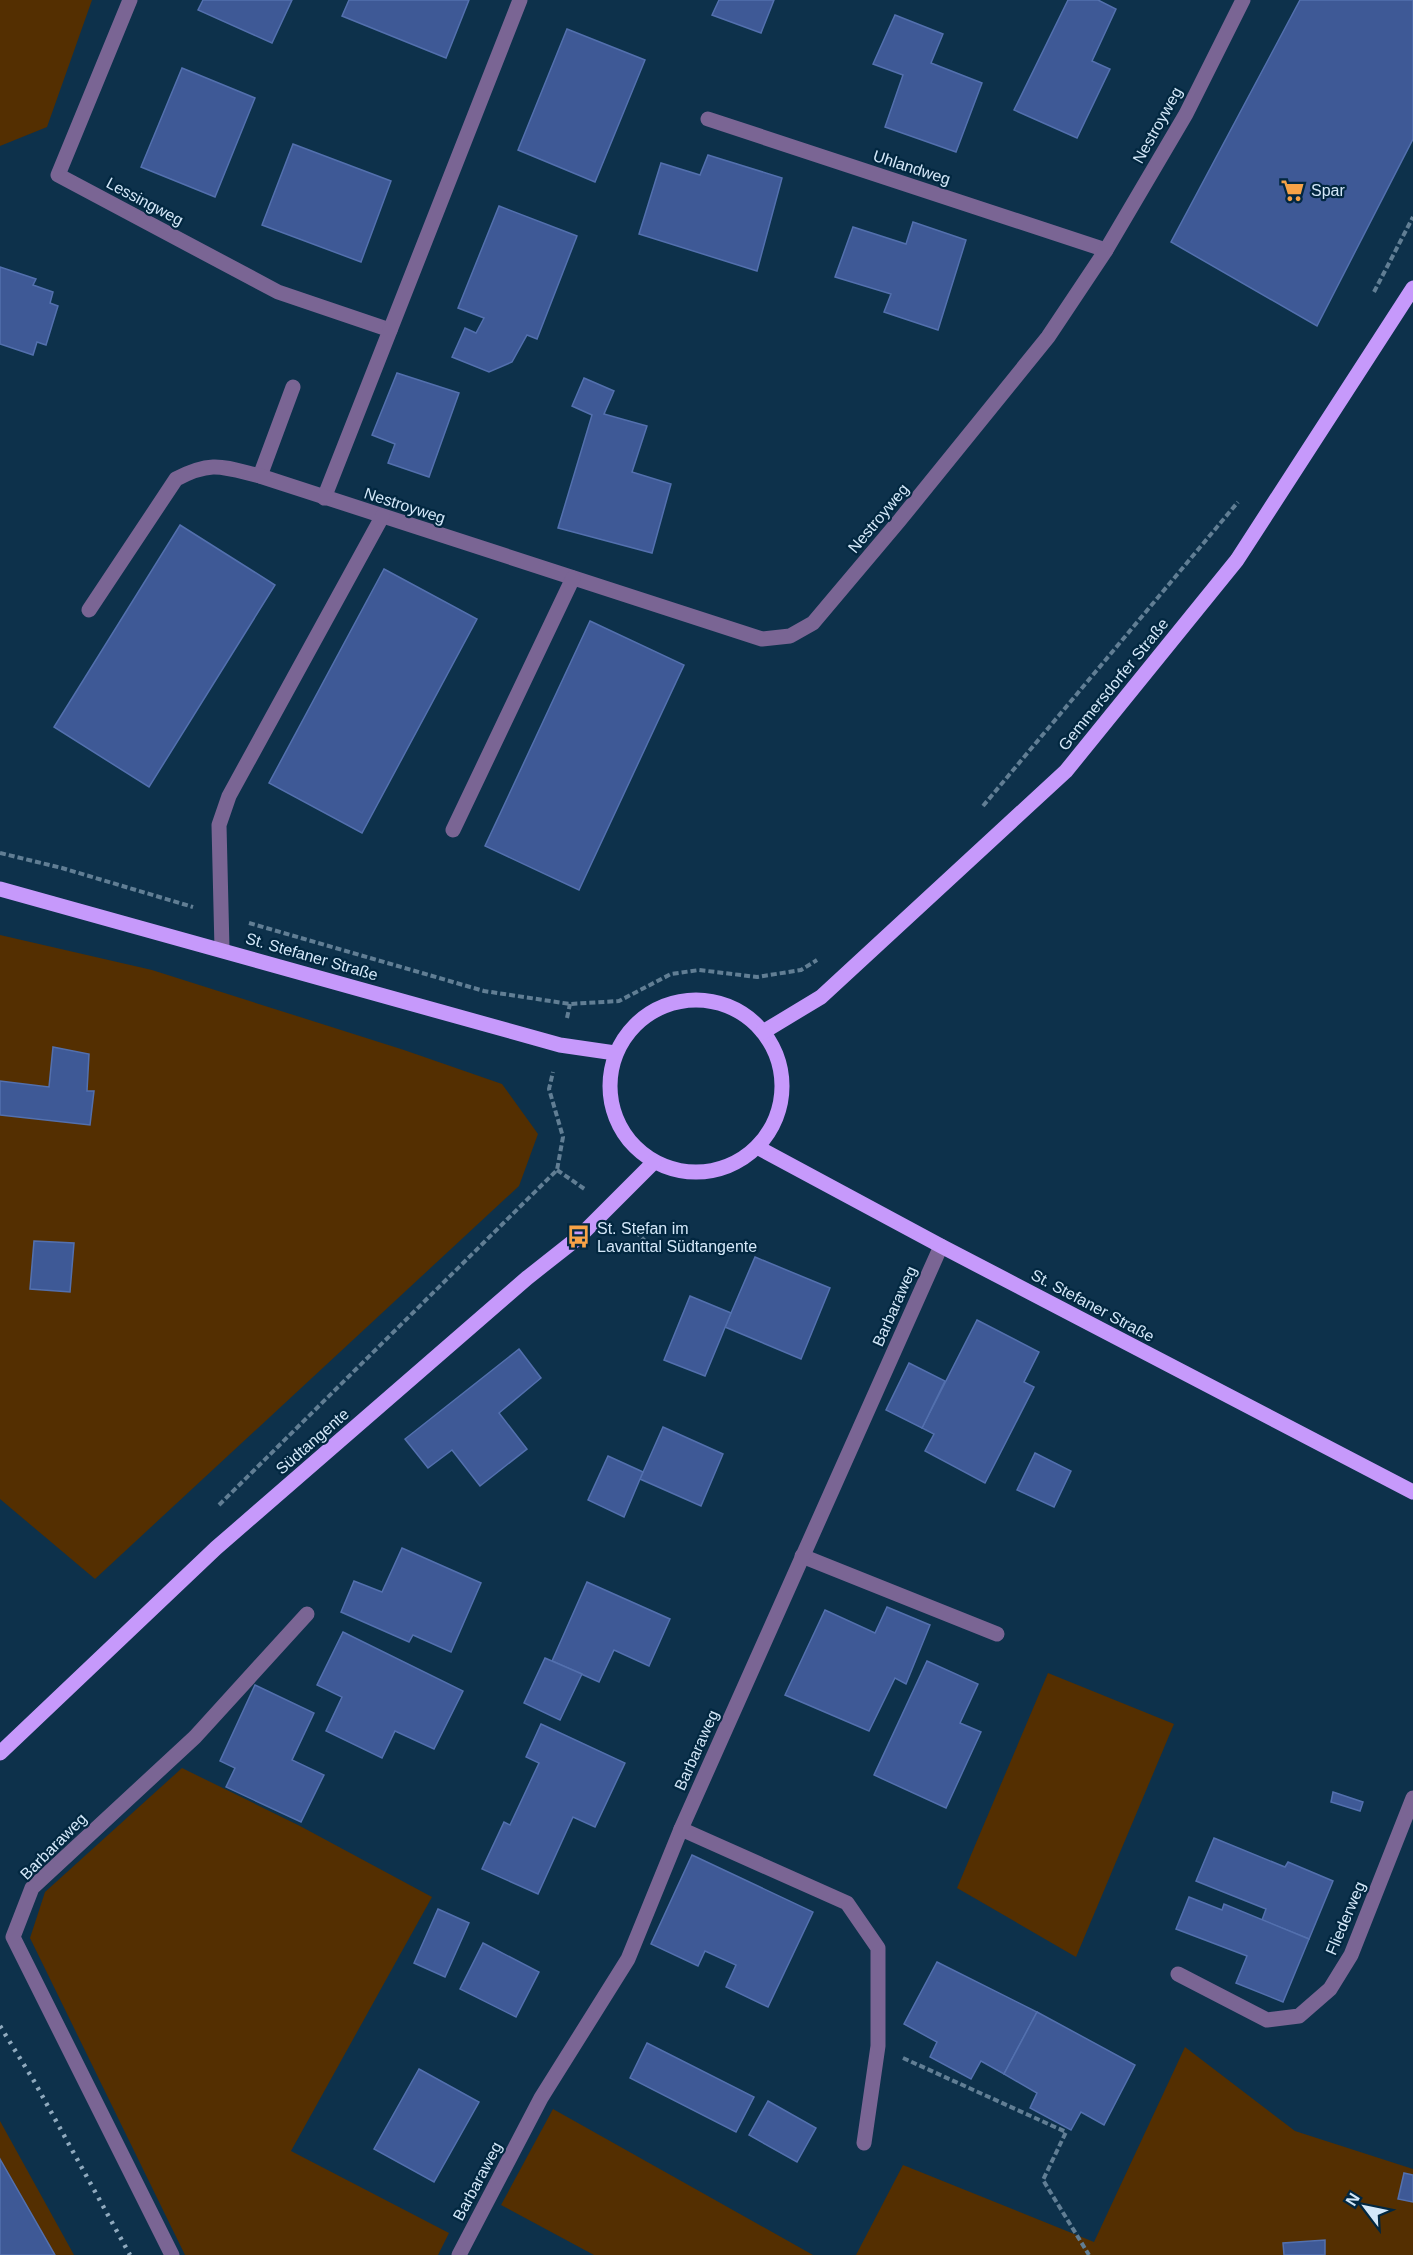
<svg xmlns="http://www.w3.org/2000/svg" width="1413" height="2255" viewBox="0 0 1413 2255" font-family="Helvetica,sans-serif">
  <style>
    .green { fill: #542f01 }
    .building { fill: #3e5996; stroke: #5370ae; stroke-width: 1.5 }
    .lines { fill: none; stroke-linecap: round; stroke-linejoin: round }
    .path { stroke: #617e94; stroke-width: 4; stroke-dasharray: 6 3; stroke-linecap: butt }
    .minor { stroke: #7a6594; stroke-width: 15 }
    .major { stroke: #c699fb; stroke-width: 15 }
    .rail { stroke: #90aabe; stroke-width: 4.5; stroke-dasharray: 3 6; stroke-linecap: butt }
    .labels { text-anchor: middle; stroke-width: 4.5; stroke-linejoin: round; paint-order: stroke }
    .street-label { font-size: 16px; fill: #d4e8f9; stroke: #022740 }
    .poi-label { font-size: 16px; fill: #d4e8f9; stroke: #022740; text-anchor: start }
  </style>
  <rect width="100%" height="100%" fill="#0d314b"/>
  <g class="green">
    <path d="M0,0H92L47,127L0,146Z"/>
    <path d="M0,935L152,970L404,1050L502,1084L538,1134L519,1186L95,1579L0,1499Z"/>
    <path d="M1048,1673L1174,1724L1076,1957L957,1888Z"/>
    <path d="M182,1768L300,1826L432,1897L291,2151L449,2233L438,2255H185L30,1938L45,1892Z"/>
    <path d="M1185,2047L1295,2131L1413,2169V2255H856L903,2165L1094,2242Z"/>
    <path d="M553,2109L813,2255H594L501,2205Z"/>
    <path d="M0,2121L74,2255H55L0,2159Z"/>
  </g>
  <g class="building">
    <path d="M203,0H292L272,43L198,10Z"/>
    <path d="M349,0H469L446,58L342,16Z"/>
    <path d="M719,0H774L761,33L712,15Z"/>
    <path d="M1068,0H1098L1116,9L1092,61L1110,69L1077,138L1014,110Z"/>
    <path d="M1300,0H1413V139L1317,326L1171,242Z"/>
    <path d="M895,15L943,34L931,63L982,83L956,152L885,127L903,75L873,64Z"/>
    <path d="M567,29L645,60L595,182L518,150Z"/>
    <path d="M182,68L255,98L215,197L141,167Z"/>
    <path d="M293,144L391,181L361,262L262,225Z"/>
    <path d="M708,155L782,178L757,271L639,234L661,163L700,175Z"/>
    <path d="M499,206L577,236L537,339L527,335L512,362L489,372L452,357L465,328L476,333L484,318L458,308Z"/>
    <path d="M913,222L966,240L938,330L884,312L891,294L835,277L853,227L906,244Z"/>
    <path d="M0,267L36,279L33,285L53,292L50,303L58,306L46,345L37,342L33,355L0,344Z"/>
    <path d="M397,373L459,393L429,477L388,463L395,444L372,435Z"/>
    <path d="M584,378L614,391L604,414L647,426L632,472L671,484L652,553L558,528L592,415L572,406Z"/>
    <path d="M180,525L275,585L149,787L54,727Z"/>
    <path d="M384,569L477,619L362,833L269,783Z"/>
    <path d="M590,621L684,665L579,890L485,846Z"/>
    <path d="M53,1047L89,1054L87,1091H94L90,1125L0,1115V1081L49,1087Z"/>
    <path d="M34,1241L74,1243L70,1292L30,1289Z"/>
    <path d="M755,1257L830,1288L801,1359L725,1327Z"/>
    <path d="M690,1296L731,1313L705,1376L664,1360Z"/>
    <path d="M977,1320L1039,1352L1024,1382L1034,1387L985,1483L925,1451L934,1434L922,1428Z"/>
    <path d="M519,1349L541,1378L499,1413L527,1449L480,1486L452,1450L428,1468L405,1439Z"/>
    <path d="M909,1363L945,1381L922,1428L886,1410Z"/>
    <path d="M663,1427L723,1454L701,1506L640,1479Z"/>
    <path d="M1035,1453L1071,1471L1054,1507L1017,1490Z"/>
    <path d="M608,1456L643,1472L624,1517L588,1500Z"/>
    <path d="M402,1548L481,1583L451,1652L413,1635L409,1642L341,1612L354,1581L382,1592Z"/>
    <path d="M587,1582L670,1619L649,1666L614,1650L599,1682L552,1661Z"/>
    <path d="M887,1607L930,1625L906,1684L895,1678L869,1731L785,1695L825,1610L875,1633Z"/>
    <path d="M343,1632L463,1691L434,1749L395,1731L382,1758L326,1731L342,1697L317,1685Z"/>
    <path d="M545,1658L582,1674L560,1720L524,1703Z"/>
    <path d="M927,1661L978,1684L960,1723L981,1732L946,1808L874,1775Z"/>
    <path d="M255,1685L314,1713L292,1760L324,1775L301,1822L226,1787L235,1768L220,1761Z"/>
    <path d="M541,1724L625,1763L595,1827L573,1817L538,1894L482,1869L504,1822L510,1825L539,1763L526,1757Z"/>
    <path d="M1333,1792L1363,1802L1360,1811L1331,1802Z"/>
    <path d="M1214,1838L1285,1867L1288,1862L1333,1881L1309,1939L1262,1920L1266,1909L1196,1881Z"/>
    <path d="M692,1855L813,1912L768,2007L726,1987L736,1965L705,1951L698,1966L651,1944Z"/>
    <path d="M1189,1897L1222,1910L1224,1904L1309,1939L1283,2002L1236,1983L1247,1956L1176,1929Z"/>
    <path d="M438,1909L469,1923L445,1977L414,1963Z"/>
    <path d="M483,1943L539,1972L516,2017L460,1989Z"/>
    <path d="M937,1962L1037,2012L1004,2074L981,2061L971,2079L930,2057L937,2042L904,2024Z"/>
    <path d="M1037,2012L1135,2065L1104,2125L1081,2112L1071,2130L1030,2108L1037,2093L1004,2074Z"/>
    <path d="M647,2043L754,2097L736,2132L630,2078Z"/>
    <path d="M419,2069L479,2102L434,2182L374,2149Z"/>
    <path d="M768,2101L816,2128L797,2162L749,2135Z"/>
    <path d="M0,2159L55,2255H0Z"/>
    <path d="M1404,2173L1413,2175V2202L1398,2199Z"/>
    <path d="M1325,2240V2255H1284L1283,2243Z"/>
  </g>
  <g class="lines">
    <g class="path">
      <path d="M1374,292L1413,217"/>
      <path d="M983,806L1238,502"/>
      <path d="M0,853L62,868L193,907"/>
      <path d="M249,923L484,991L570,1004L619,1001L671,974L699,970L757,977L801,970L817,960"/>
      <path d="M567,1018L570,1004"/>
      <path d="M557,1170L586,1190"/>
      <path d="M629,1225L647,1243"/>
      <path d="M219,1505L557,1170L563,1137L549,1089L553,1072"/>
      <path d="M903,2058L1066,2132L1043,2180L1089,2255"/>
    </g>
    <g class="minor">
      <path d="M130,0L58,175L278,292L390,330"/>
      <path d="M708,119L1106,250"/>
      <path d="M260,476L293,387"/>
      <path d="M324,498L520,0"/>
      <path d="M89,610L176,479C212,460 223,467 260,476L762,639L790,636L813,623L899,521L1048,337L1106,250L1186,114L1243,0"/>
      <path d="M453,830L573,578"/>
      <path d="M222,949L219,825L229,796L382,517"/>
      <path d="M802,1556L997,1634"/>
      <path d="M681,1829L847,1903L878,1948V2046L864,2143"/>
      <path d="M1178,1974L1267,2020L1299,2016L1330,1989L1351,1955L1413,1798"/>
      <path d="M172,2255L13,1937L32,1888L195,1737L307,1614"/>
      <path d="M459,2255L541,2098L628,1959L681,1829L941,1246"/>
    </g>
    <g class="major">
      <path d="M0,889L560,1045L615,1053"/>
      <circle cx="696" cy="1086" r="86"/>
      <path d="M763,1032L821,997L1066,771L1237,560L1413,288"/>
      <path d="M757,1147L941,1246L1413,1492"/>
      <path d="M0,1753L216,1548L527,1278L579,1237L654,1162"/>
    </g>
    <path class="rail" d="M0,2026L34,2081L130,2255"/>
  </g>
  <defs>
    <symbol id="supermarket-bare" viewBox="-9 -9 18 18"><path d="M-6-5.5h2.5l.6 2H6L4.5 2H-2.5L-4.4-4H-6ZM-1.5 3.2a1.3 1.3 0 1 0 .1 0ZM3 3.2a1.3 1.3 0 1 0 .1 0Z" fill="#f6a247" stroke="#022740" stroke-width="2.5" paint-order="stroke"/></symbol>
    <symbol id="bus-bare" viewBox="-9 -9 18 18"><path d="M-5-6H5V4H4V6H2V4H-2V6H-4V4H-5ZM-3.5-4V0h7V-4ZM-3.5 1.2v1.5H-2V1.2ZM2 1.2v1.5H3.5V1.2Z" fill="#f6a247" stroke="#022740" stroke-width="2.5" paint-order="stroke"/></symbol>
  </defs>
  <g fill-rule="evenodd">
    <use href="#supermarket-bare" x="1276" y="174" width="33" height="33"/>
    <use href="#bus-bare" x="562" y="1220" width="33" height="33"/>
  </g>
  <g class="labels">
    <g class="street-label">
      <text transform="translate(1157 125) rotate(-61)" y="6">Nestroyweg</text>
      <text transform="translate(912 167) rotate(18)" y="6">Uhlandweg</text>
      <text transform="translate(145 201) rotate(28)" y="6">Lessingweg</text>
      <text transform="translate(405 505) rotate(18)" y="6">Nestroyweg</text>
      <text transform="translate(878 518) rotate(-50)" y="6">Nestroyweg</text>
      <text transform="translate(1113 684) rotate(-51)" y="6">Gemmersdorfer Straße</text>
      <text transform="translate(312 956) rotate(16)" y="6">St. Stefaner Straße</text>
      <text transform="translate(1093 1305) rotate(28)" y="6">St. Stefaner Straße</text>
      <text transform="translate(894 1306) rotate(-66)" y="6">Barbaraweg</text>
      <text transform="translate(312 1441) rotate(-41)" y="6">Südtangente</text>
      <text transform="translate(696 1750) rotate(-66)" y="6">Barbaraweg</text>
      <text transform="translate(53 1846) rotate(-45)" y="6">Barbaraweg</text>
      <text transform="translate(1345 1918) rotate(-67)" y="6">Fliederweg</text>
      <text transform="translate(477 2181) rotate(-62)" y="6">Barbaraweg</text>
    </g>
    <g class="poi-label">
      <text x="1311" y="196">Spar</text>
      <text x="597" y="1234">St. Stefan im<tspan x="597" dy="18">Lavanttal Südtangente</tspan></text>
    </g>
  </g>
  <g transform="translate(1365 2207) rotate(302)" stroke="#022740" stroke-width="4.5" paint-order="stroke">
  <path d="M0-4.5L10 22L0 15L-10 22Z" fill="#d4e8f9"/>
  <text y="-9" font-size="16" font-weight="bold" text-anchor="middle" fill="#d4e8f9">N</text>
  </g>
</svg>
